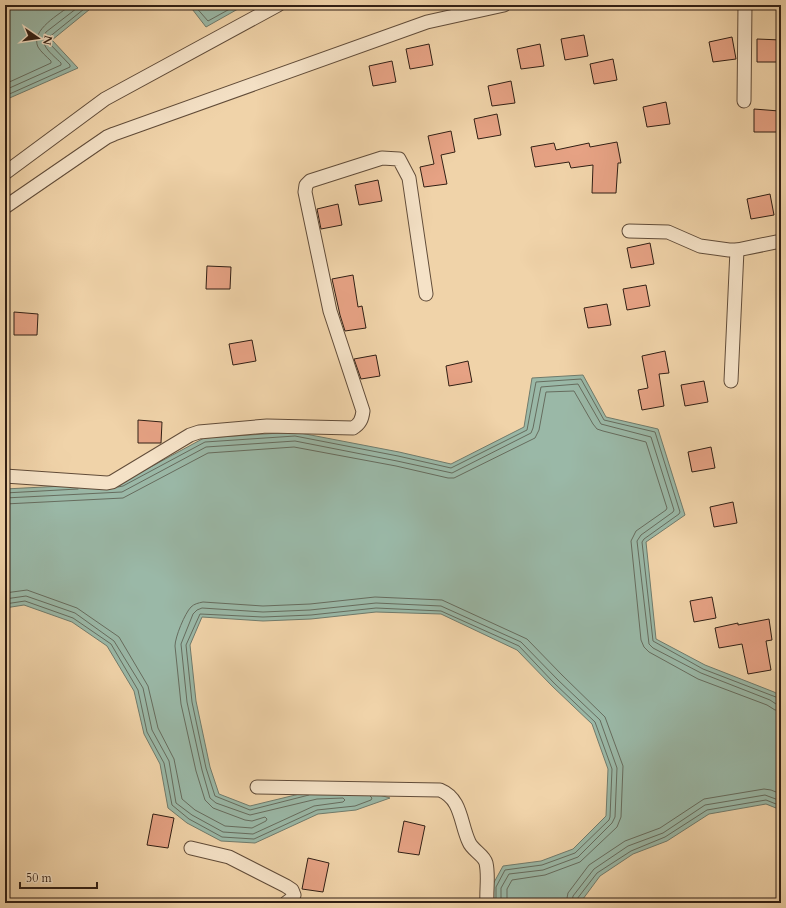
<svg xmlns="http://www.w3.org/2000/svg" width="786" height="908" viewBox="0 0 786 908" font-family="Cardo,serif">
  <style>
    .water { fill: #9ab8a7; stroke: #707b6c }
    .lines { fill: none; stroke-linecap: round; stroke-linejoin: round }
    .shore { stroke: #666c5e; stroke-width: 1 }
    .building { fill: #e6a284; stroke: #311f14 }
    .minor-casing { stroke: #614c39; stroke-width: 15 }
    .minor { stroke: #f5e2c7; stroke-width: 13 }
  </style>
  <rect width="100%" height="100%" fill="#f0d3a9"/>
  <filter id="stains"><feTurbulence type="fractalNoise" baseFrequency=".005" numOctaves="4"/><feColorMatrix values="0 0 0 0 .2 0 0 0 0 .09 0 0 0 0 .02 0 0 0 .5 -.17"/></filter>
  <radialGradient id="worn" r=".72"><stop offset=".6" stop-color="#630" stop-opacity="0"/><stop offset="1" stop-color="#630" stop-opacity=".3"/></radialGradient>
  <g class="water">
    <path d="M5,5H95L52,40L78,68L5,100Z"/>
    <path d="M189,5H245L206,27Z"/>
    <path d="M583,375L606,417L658,429L685,515L646,542L656,639L705,665L774,692L781,696V810L766,804L709,814L667,841L633,854L600,876L580,903H492V886L503,866L541,861L573,849L606,816L608,769L592,724L552,686L517,650L441,614L376,612L311,619L263,621L202,617L190,645L196,701L210,767L219,794L250,806L316,790H362L390,798L356,810L318,814L255,843L221,841L187,823L168,808L160,764L144,734L134,691L107,646L72,622L24,605L5,608V489L121,483L204,438L295,432L399,452L451,464L524,427L532,378Z"/>
  </g>
  <g class="lines">
    <g class="shore">
      <path d="M194,5L208,21L237,5"/>
      <path d="M5,84L51,63V61C47,57 41,52 38,47C30,30 60,14 71,5"/>
      <path d="M5,90L61,65V63C53,55 37,44 46,32L81,5"/>
      <path d="M5,96L70,67V65L49,43L48,38L89,5"/>
      <path d="M118,487L123,486L205,442L295,436L398,456L451,468L527,430L536,382L581,379L604,420L655,432L680,512L679,514L644,539L642,542L653,641L703,669L781,699"/>
      <path d="M5,493L78,489"/>
      <path d="M5,498L122,492L206,447L295,441L397,461L452,473L531,433L533,428L541,387L578,384L601,424L651,437L674,510L673,512L641,535L637,541L649,644L653,648L701,673L770,700L776,704H781"/>
      <path d="M5,504L123,498L208,453L294,447L396,466L448,478H454L535,438L539,430L546,392L574,391L593,424L597,429L603,431L646,442L667,508L666,510L636,531L631,541L641,640L644,647L649,652L698,679L767,705L775,710H781"/>
      <path d="M5,593L27,590L77,608L119,637L148,686L158,728L174,759L182,799L195,810L225,826L252,828L266,821L267,819L265,817L252,821L245,820L213,808L205,800L196,771L181,704L175,646C175,637 185,613 191,607C194,604 198,603 203,602L263,606L310,604L375,597L442,600L527,639L562,675L605,717L623,766L621,817L617,827L580,862L545,875L512,880L507,889V903"/>
      <path d="M5,599L26,596L75,613L114,641L143,688L152,730L169,761L176,803L192,815L223,832L253,834L314,806L343,802L345,800L343,798L317,799L250,815L216,803L210,798L202,770L187,702L181,644L193,614L197,610L202,608L263,612L310,610L376,603L441,606L521,642L558,680L600,720L617,768L615,817L612,823L578,857L543,870L509,874L501,888V903"/>
      <path d="M5,604L25,601L73,618L111,644L138,690L147,732L164,763L172,805L189,819L222,837L254,839L317,810L355,806L371,800L372,798L370,796"/>
      <path d="M309,795L250,810L215,796L206,768L192,702L186,645L200,614L263,617L311,615L376,608L441,611L519,646L554,683L595,722L612,769L610,817L609,820L575,853L542,865L505,870L496,887V903"/>
      <path d="M566,903L568,893L589,865L625,841L660,828L704,799L764,789L771,790L781,794"/>
      <path d="M572,903L573,896L594,869L628,846L663,833L705,805L765,795L781,801"/>
      <path d="M577,903V899L597,873L631,851L665,837L707,810L766,800L781,806"/>
    </g>
  </g>
  <g class="building">
    <path d="M584,35L588,56L565,60L561,39Z"/>
    <path d="M732,37L736,59L713,62L709,42Z"/>
    <path d="M757,39L781,40V62H757Z"/>
    <path d="M429,44L433,65L410,69L406,49Z"/>
    <path d="M540,44L544,66L521,69L517,49Z"/>
    <path d="M613,59L617,80L594,84L590,64Z"/>
    <path d="M392,61L396,82L373,86L369,66Z"/>
    <path d="M511,81L515,103L492,106L488,86Z"/>
    <path d="M666,102L670,124L647,127L643,107Z"/>
    <path d="M754,109L779,111L778,132H754Z"/>
    <path d="M497,114L501,135L478,139L474,119Z"/>
    <path d="M451,131L455,152L441,155L447,184L424,187L420,167L434,164L428,136Z"/>
    <path d="M617,142L621,163H618L616,193H592L593,165L571,168L569,162L535,167L531,147L554,143L556,150L589,143L590,147Z"/>
    <path d="M378,180L382,201L359,205L355,185Z"/>
    <path d="M770,194L774,215L751,219L747,199Z"/>
    <path d="M338,204L342,225L321,229L317,209Z"/>
    <path d="M650,243L654,264L631,268L627,248Z"/>
    <path d="M207,266L231,267L230,289H206Z"/>
    <path d="M353,275L358,307L362,306L366,328L345,331L340,315L332,279Z"/>
    <path d="M646,285L650,306L627,310L623,289Z"/>
    <path d="M607,304L611,325L588,328L584,308Z"/>
    <path d="M14,312L38,314L37,335H14Z"/>
    <path d="M252,340L256,361L233,365L229,344Z"/>
    <path d="M665,351L669,373L659,374L664,406L642,410L638,390L648,388L642,356Z"/>
    <path d="M376,355L380,376L361,379L354,359Z"/>
    <path d="M468,361L472,382L449,386L446,366Z"/>
    <path d="M704,381L708,402L685,406L681,385Z"/>
    <path d="M138,420L162,422L161,443H138Z"/>
    <path d="M711,447L715,468L692,472L688,452Z"/>
    <path d="M733,502L737,523L714,527L710,507Z"/>
    <path d="M712,597L716,618L694,622L690,601Z"/>
    <path d="M769,619L772,640L766,641L771,670L748,674L742,644L719,648L715,628L738,623V625Z"/>
    <path d="M153,814L174,818L168,848L147,845Z"/>
    <path d="M404,821L425,826L419,855L398,852Z"/>
    <path d="M308,858L329,863L323,892L302,889Z"/>
  </g>
  <g class="lines">
    <defs>
      <g id="minor">
        <path d="M744,101L745,5"/>
        <path d="M5,173L105,99L278,5"/>
        <path d="M5,207L107,137L114,134L427,22L504,5"/>
        <path d="M629,231L668,232L700,246L729,250H737L781,241"/>
        <path d="M731,381L737,250"/>
        <path d="M5,476L107,483L112,482L190,435L199,432L267,426L353,428C360,424 362,419 363,411L330,311L305,192L306,185L310,181L382,158L399,159L409,178L426,294"/>
        <path d="M257,787L440,790C462,799 460,823 469,842C472,850 484,855 486,863C489,876 486,890 487,903"/>
        <path d="M191,848L229,857L286,886L292,890L294,895L290,900L286,903"/>
      </g>
    </defs>
    <use href="#minor" class="minor-casing"/>
    <use href="#minor" class="minor"/>
  </g>
  <rect width="786" height="908" fill="none" stroke="#f0d3a9" stroke-width="20"/>
  <rect x="6" y="6" width="774" height="896" fill="none" stroke="#311f14" stroke-width="2"/>
  <rect x="10" y="10" width="766" height="888" fill="none" stroke="#311f14"/>
  <g transform="translate(38 38) rotate(103)" stroke="#f5e2c7" stroke-width="3" paint-order="stroke">
  <path d="M0-3L7 15L0 10L-7 15Z" fill="#311f14"/>
  <text y="-6" font-size="11" font-weight="bold" text-anchor="middle" fill="#311f14">N</text>
  </g>
  <path d="M20 882v6h77v-6" fill="none" stroke="#311f14" stroke-width="2"/>
  <text x="26" y="882" font-size="12" fill="#311f14" stroke="#f5e2c7" stroke-width="3" paint-order="stroke">50 m</text>
  <rect width="100%" height="100%" filter="url(#stains)"/>
  <rect width="100%" height="100%" fill="url(#worn)"/>
</svg>
